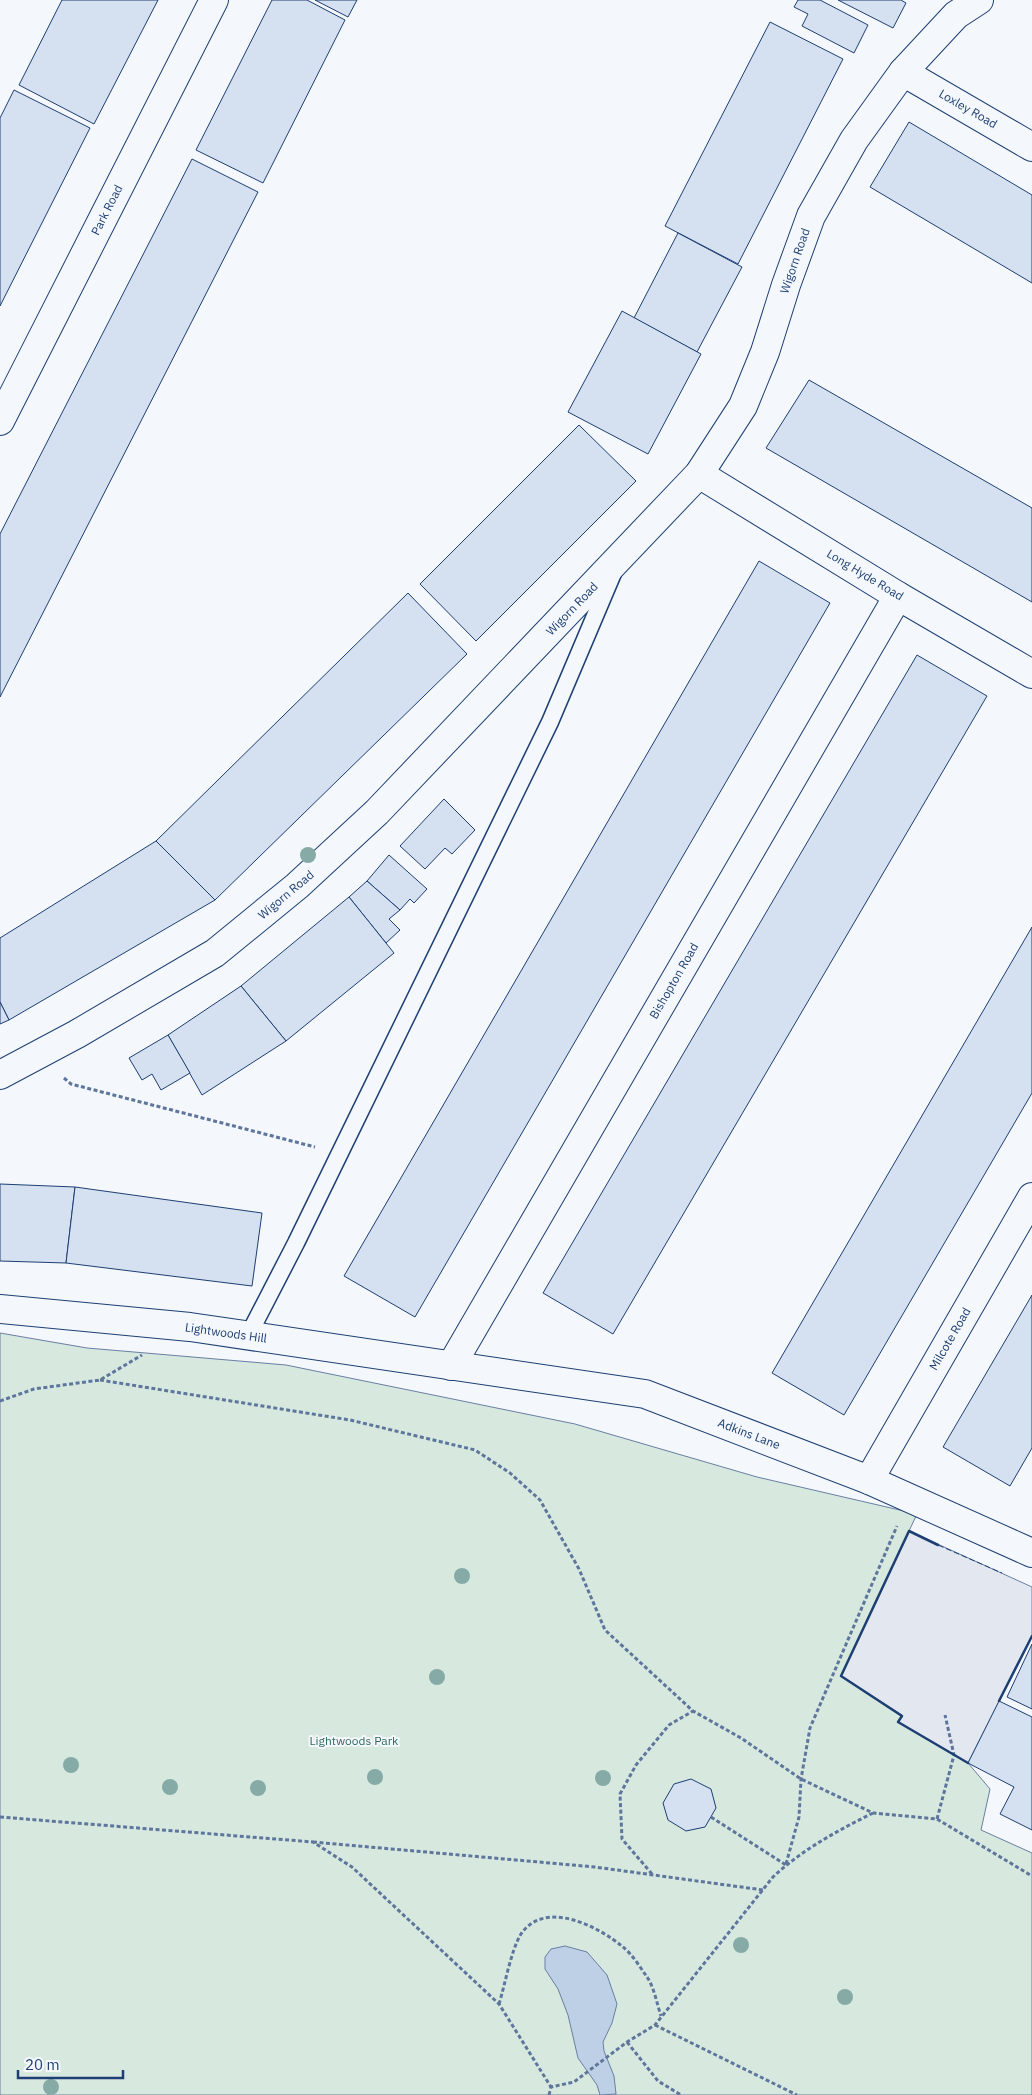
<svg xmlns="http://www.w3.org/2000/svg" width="1032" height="2095" viewBox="0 0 1032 2095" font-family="'IBM Plex Sans',sans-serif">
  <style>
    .green { fill: #d7e8df; stroke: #687fa3 }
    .parking { fill: #e3e8f0; stroke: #687fa3 }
    .water { fill: #bed0e5; stroke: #687fa3 }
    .building { fill: #d5e0f0; stroke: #1d3f73 }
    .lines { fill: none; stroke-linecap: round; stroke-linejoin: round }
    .service-casing { stroke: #1d3f73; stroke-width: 19 }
    .minor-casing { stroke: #1d3f73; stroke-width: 30 }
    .tertiary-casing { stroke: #1d3f73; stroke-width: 30 }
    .path { stroke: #5e769c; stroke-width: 3; stroke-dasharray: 4 2.5; stroke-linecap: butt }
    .service { stroke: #f4f7fb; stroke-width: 16 }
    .minor { stroke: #f4f7fb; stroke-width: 28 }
    .tertiary { stroke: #f4f7fb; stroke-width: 28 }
    .fence { stroke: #1d3f73; stroke-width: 1; stroke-dasharray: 6 2.5; stroke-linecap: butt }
    .wall { stroke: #1d3f73; stroke-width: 2.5 }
    .tree { fill: #86aba6 }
    .labels { text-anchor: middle; stroke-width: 4; stroke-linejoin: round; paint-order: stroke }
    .street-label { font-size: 12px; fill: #1d3f73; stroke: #f4f7fb }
    .park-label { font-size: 12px; fill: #2c6c60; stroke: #f4f7fb }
  </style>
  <rect width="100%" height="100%" fill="#f4f7fb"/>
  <path class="green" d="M0,1333L87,1348L286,1365L575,1424L757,1477L917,1514L841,1676L902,1716L899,1722L968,1763L990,1789L981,1830L1032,1853V2095H0Z"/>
  <path class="parking" d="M909,1531L1032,1587V1636L968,1763L898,1722L902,1715L841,1676Z"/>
  <path class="water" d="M565,1946L587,1952L607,1975L617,2004L612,2023L603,2042L604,2051L614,2076L616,2094L600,2095L597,2085L578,2058L568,2015L558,1989L545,1969V1957L551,1949Z"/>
  <g class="building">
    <path d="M62,0H158L94,124L19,85Z"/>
    <path d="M272,0H307L345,20L263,183L196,150Z"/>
    <path d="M315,0H357L348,17Z"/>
    <path d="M798,0H820L868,25L854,53L802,26L808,14L794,7Z"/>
    <path d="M838,0H901L906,3L893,28Z"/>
    <path d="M770,22L843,59L738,264L665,226Z"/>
    <path d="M14,90L90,128L0,306V118Z"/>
    <path d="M909,122L1032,195V283L870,187Z"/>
    <path d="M192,159L258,192L0,697V534Z"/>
    <path d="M678,233L742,267L697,352L634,318Z"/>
    <path d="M622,311L701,354L648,454L568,412Z"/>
    <path d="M809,380L1032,508V602L766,448Z"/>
    <path d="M579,425L636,481L476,641L420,584Z"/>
    <path d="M759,561L830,603L415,1317L344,1276Z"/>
    <path d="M408,593L467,654L215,900L156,841Z"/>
    <path d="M917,655L987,696L613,1334L543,1293Z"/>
    <path d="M444,799L475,830L452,854L445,848L425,869L400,846Z"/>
    <path d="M156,841L215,900L9,1020L0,1002V938Z"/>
    <path d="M389,855L427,889L414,903L410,899L400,910L367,881Z"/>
    <path d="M367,881L400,910L389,919L400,930L386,943L349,897Z"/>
    <path d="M349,897L394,953L286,1041L241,986Z"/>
    <path d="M1032,927V1093L844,1415L772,1373Z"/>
    <path d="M241,986L286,1041L202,1095L168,1035Z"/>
    <path d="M0,1002L9,1020L0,1024Z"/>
    <path d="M168,1035L190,1073L161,1090L152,1074L142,1080L129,1058Z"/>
    <path d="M0,1184L75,1187L66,1263L0,1261Z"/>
    <path d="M75,1187L262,1213L252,1286L66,1263Z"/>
    <path d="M1032,1295V1448L1010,1486L943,1447Z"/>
    <path d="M1032,1644V1709L1007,1697Z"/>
    <path d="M999,1701L1032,1717V1830L1000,1814L1014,1787L968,1763Z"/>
    <path d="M691,1779L711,1789L716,1808L705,1827L686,1831L668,1820L663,1803L674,1784Z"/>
  </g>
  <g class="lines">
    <defs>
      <path id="service" d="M248,1336L296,1243L550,722L614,571"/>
      <g id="minor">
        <path d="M903,72L1032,147"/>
        <path d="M0,421L214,0"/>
        <path d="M699,474L898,596L1032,674"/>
        <path d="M451,1366L898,596"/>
        <path d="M869,1480L1032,1197"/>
      </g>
      <g id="tertiary">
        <path d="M0,1075L77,1034L215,953L297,886L377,812L699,474L743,406L765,352L786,285L811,216L854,140L903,72L956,15L979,0"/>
        <path d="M0,1309L190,1327L645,1394L869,1480L1032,1553"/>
      </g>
    </defs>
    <use href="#service" class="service-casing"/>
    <use href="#minor" class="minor-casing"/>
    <use href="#tertiary" class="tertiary-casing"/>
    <g class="path">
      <path d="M64,1078L71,1084L315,1147"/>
      <path d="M100,1380L350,1420L475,1450L510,1473L540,1500L579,1569L605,1630L693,1711L741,1738L801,1779L873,1813L937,1819L1032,1876"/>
      <path d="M0,1401L34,1389L100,1380L142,1355"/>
      <path d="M0,1817L313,1842L352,1867L499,2004L551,2087"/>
      <path d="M711,1817L786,1865"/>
      <path d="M937,1819L954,1755L945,1715"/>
      <path d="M313,1842L595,1867L763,1890"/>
      <path d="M786,1864L799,1817L801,1779L810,1728L897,1526"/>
      <path d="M652,1874L622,1839L620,1794L636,1765L669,1725L693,1711"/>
      <path d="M499,2004C505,1985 511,1950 521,1934C545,1899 598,1926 623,1947C632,1954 640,1967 647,1977C654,1987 657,2004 661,2016"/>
      <path d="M655,2025L797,2095"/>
      <path d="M627,2042L658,2081L681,2095"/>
      <path d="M549,2095L551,2087L574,2082L627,2042L655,2025L773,1877C803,1849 837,1831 873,1813"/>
    </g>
    <use href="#service" class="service"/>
    <use href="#minor" class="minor"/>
    <use href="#tertiary" class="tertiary"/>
    <path class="fence" d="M938,1545L1002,1573"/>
    <g class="wall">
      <path d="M938,1545L909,1531L841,1676L902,1716L898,1722L968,1763"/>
      <path d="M999,1701L1032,1636"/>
    </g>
  </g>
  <g class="tree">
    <circle cx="308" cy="855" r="8"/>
    <circle cx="462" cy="1576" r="8"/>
    <circle cx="437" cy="1677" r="8"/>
    <circle cx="71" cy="1765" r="8"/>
    <circle cx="375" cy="1777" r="8"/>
    <circle cx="603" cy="1778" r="8"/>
    <circle cx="170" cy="1787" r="8"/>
    <circle cx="258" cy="1788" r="8"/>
    <circle cx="741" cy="1945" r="8"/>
    <circle cx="845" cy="1997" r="8"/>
    <circle cx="51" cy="2087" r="8"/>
  </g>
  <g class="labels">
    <g class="street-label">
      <text transform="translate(968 109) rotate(30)" y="4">Loxley Road</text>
      <text transform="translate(107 210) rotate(-63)" y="4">Park Road</text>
      <text transform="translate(795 261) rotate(-71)" y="4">Wigorn Road</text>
      <text transform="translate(865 575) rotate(31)" y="4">Long Hyde Road</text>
      <text transform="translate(572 609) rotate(-46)" y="4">Wigorn Road</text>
      <text transform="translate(286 895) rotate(-40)" y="4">Wigorn Road</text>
      <text transform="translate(674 981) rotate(-60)" y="4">Bishopton Road</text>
      <text transform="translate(226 1333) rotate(8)" y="4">Lightwoods Hill</text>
      <text transform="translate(950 1339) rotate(-60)" y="4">Milcote Road</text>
      <text transform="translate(749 1434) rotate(21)" y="4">Adkins Lane</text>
    </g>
    <g class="park-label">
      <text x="354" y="1745">Lightwoods Park</text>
    </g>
  </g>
  <path d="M18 2070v8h105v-8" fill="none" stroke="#1d3f73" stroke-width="2.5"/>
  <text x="25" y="2070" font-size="15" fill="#1d3f73" stroke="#f4f7fb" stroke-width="4" paint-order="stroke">20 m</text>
</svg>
